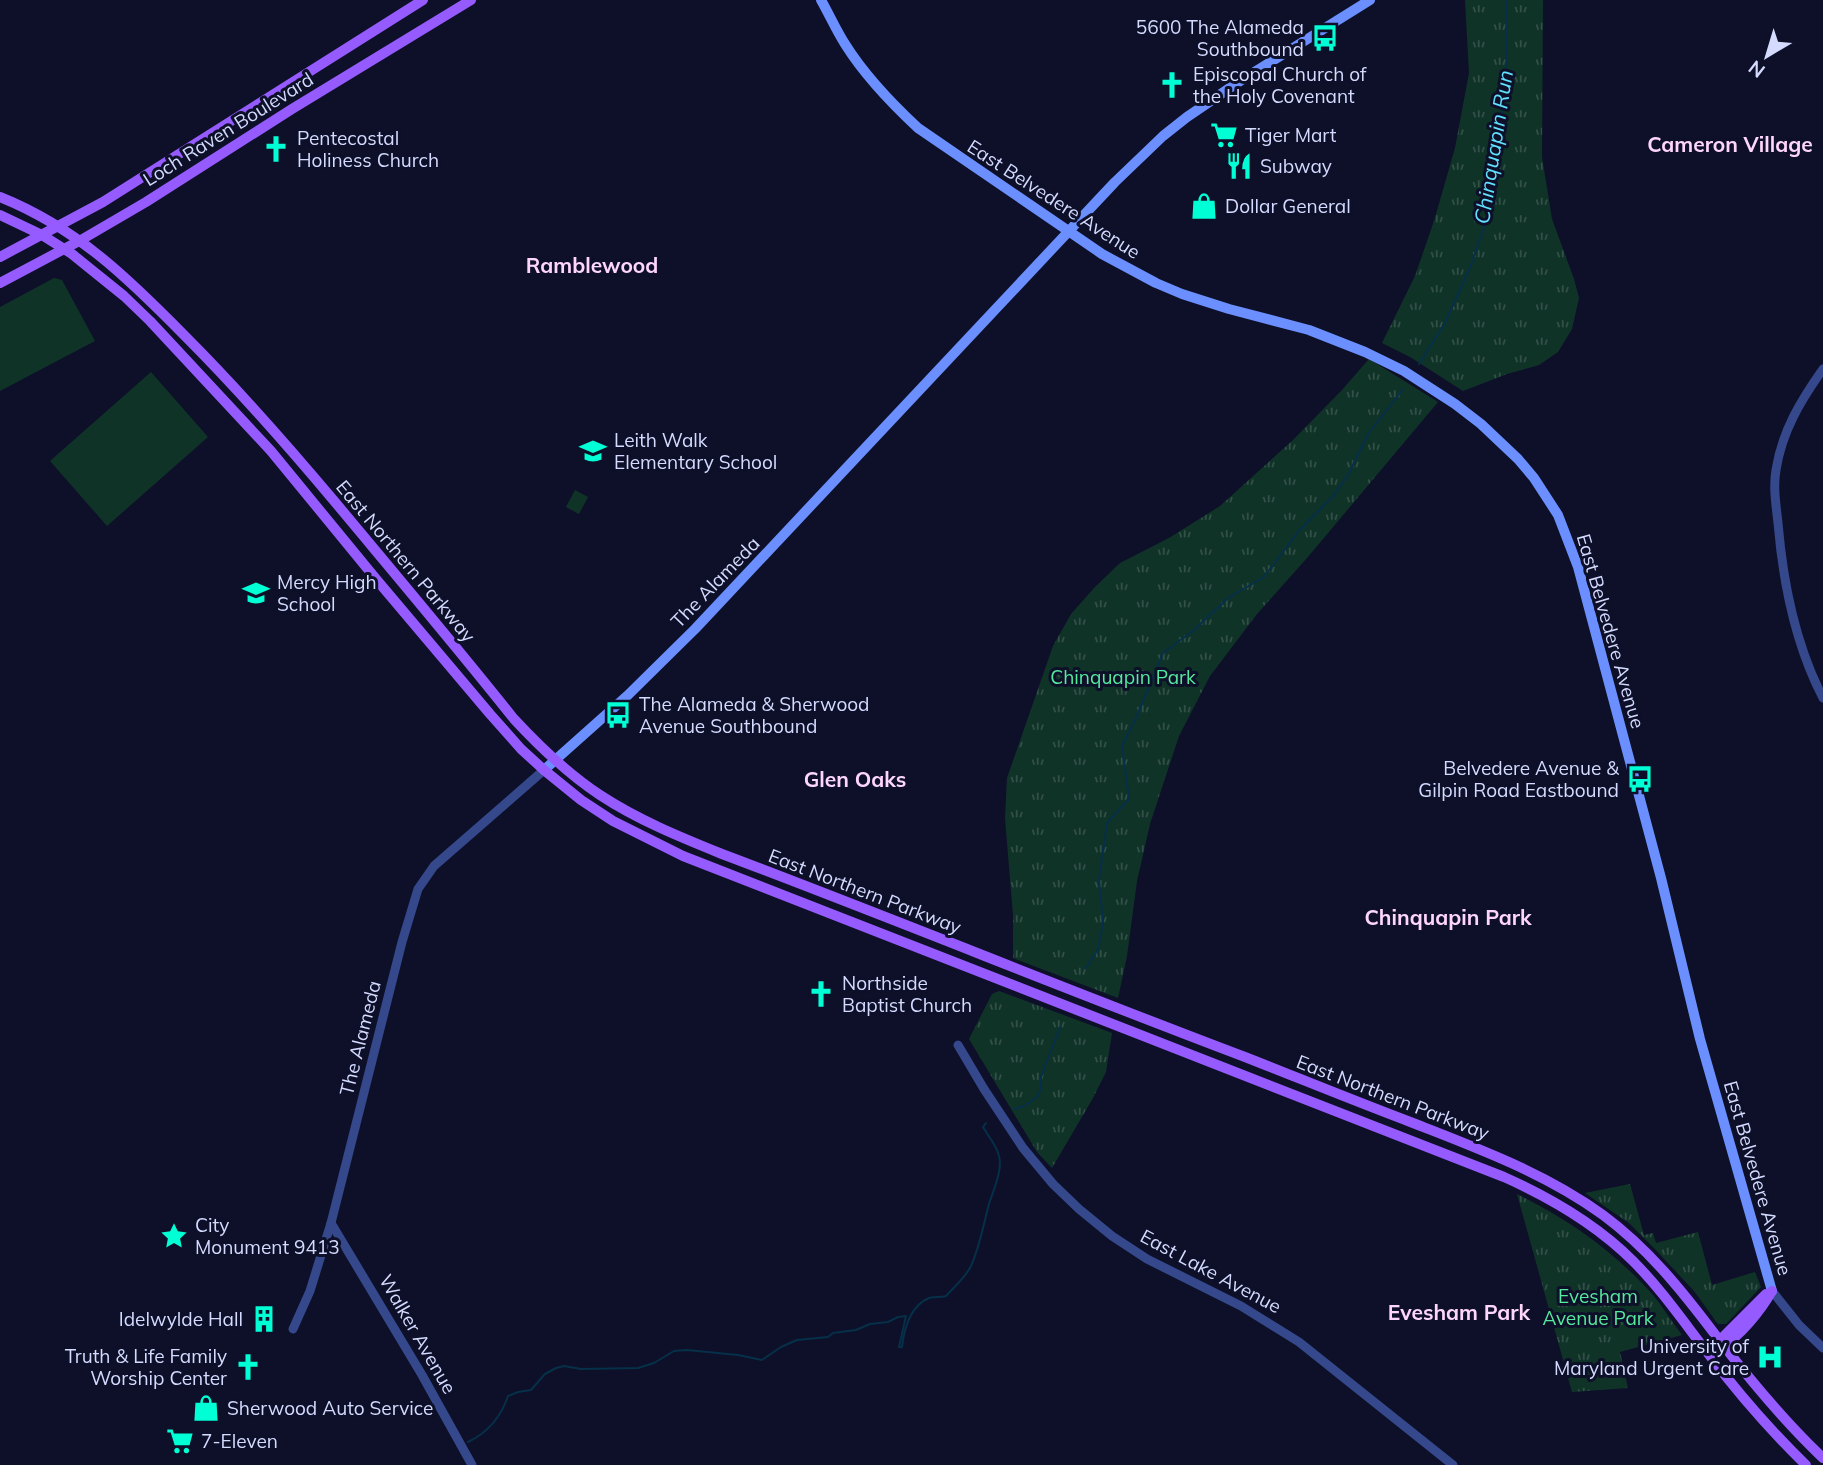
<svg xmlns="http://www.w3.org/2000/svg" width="1823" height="1465" viewBox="0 0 1823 1465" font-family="Mulish,sans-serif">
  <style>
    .green { fill: #103328 }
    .park { fill: url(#park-tufts) }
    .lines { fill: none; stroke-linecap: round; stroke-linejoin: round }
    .stream { stroke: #063049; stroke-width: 2 }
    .tertiary { stroke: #34488b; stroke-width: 9 }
    .secondary { stroke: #6b8fff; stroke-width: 10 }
    .primary { stroke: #965bff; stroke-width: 10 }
    .labels { text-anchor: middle; stroke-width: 6; stroke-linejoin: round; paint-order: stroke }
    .poi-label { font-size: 19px; fill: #d4dbff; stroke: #0d1028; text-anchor: start }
    .street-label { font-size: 19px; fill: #d4dbff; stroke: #0d1028 }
    .park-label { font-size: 19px; fill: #55ea9d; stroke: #0d1028 }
    .neighbourhood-label { font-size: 21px; font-weight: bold; fill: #ffd6fb; stroke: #0d1028 }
    .water-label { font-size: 21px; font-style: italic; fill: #62e0ff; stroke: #0d1028 }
  </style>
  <defs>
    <pattern id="park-tufts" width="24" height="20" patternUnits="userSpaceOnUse" patternTransform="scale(1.75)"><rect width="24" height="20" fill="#103328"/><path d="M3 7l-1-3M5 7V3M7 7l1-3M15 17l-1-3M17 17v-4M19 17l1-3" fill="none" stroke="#325048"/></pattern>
  </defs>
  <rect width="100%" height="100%" fill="#0d1028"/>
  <g class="green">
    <path d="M54,278L62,280L95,341L0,391V307Z"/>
    <path d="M151,372L208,437L107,526L50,461Z"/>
  </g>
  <g class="park">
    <path d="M1465,0H1543L1542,157L1552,219L1574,279L1579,298L1572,329L1558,352L1539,365L1507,374L1463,391L1410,357L1382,343L1415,276L1434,221L1455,148L1469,73Z"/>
    <path d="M1369,359L1438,402L1307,558L1257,614L1210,676L1179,736L1150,824L1137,881L1127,956L1118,998L1013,958V915L1005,818L1007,778L1053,646L1071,614L1095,587L1120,563L1169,538L1220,506L1293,440L1342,390Z"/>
    <path d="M575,490L588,497L579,514L566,507Z"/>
    <path d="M999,991L1112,1033L1106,1072L1093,1098L1052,1168L1037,1152L969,1039L992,994Z"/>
    <path d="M1630,1184L1644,1235L1653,1233L1656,1243L1698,1232L1712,1285L1755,1272L1761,1287L1726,1324H1718L1694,1291L1654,1248L1629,1223L1585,1193Z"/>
    <path d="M1517,1194C1568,1219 1615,1252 1653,1295C1663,1307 1672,1322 1682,1335L1620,1352L1628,1388L1572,1392Z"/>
  </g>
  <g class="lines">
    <g class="stream">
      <path d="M1419,364L1445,323L1471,265L1488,215L1507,77L1506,0"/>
      <path d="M1086,968L1098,949L1103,923L1099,880L1107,823L1129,799L1122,746L1136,718L1163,653L1194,630L1228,598L1264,577L1298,532L1334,495L1348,475L1368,434L1403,389"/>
      <path d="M1014,1109L1024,1106L1037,1097L1041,1089V1077L1060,1027"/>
      <path d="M468,1442C489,1432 501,1417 508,1396L518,1392L531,1390L545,1374L556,1368L564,1366L581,1369L638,1368L654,1363L674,1351L687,1350L738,1355L762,1360L781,1347L797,1340L828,1337L833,1333L856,1330L870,1324L888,1322L898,1317L906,1316L899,1347H902C904,1330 910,1306 929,1298C936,1296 940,1298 946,1296C954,1287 965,1278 971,1266C980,1246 983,1226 989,1204C993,1191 1003,1170 999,1156C997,1146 988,1136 983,1127L986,1123"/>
    </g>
    <g class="tertiary">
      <path d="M1823,369C1801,400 1782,431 1776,470C1773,487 1776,505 1778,523C1783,583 1795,644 1823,698"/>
      <path d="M958,1045L984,1089L1023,1148L1053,1184L1079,1209L1112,1236L1147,1259L1241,1306L1299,1342L1453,1465"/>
      <path d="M331,1223L422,1375L472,1465"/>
      <path d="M1772,1291L1799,1325L1823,1348"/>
      <path d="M293,1329L310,1291L331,1223L402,942L418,889L434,866L544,770"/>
    </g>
    <g class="secondary">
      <path d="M821,0C829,14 836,30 845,44C865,76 890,102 918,128L1102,254L1156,283L1182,294L1229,309L1309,330L1365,352L1404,371L1455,404L1481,424L1518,459L1534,478L1558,515L1578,567L1661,878L1700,1039L1772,1291"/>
      <path d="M544,770L627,696L695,629L1115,182L1163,136L1187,117L1240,81L1370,0"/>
    </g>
    <g class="primary">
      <path d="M0,197C77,228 128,278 185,336C238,389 287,445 335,502C395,574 456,646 514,719C540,747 568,774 600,795C638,820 680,837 722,854C897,920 1070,991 1245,1057C1301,1079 1357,1102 1413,1123C1479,1149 1545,1173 1603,1215C1649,1249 1683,1292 1717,1337C1750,1380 1784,1421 1823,1458"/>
      <path d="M0,215L42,235L72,254L124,296L150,321L271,451L376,579L490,714L521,749L544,770L581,800L613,821L683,856L1504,1177C1551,1198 1596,1224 1633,1261C1661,1289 1683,1321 1707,1352C1737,1392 1770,1430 1806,1465"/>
      <path d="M0,257L103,202L423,0"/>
      <path d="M0,283L81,240L146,202L292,109L471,0"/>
      <path d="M1716,1344L1766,1294"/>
      <path d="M1720,1348C1740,1337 1761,1310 1772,1291"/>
    </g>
  </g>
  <defs>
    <symbol id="bus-bare" viewBox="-9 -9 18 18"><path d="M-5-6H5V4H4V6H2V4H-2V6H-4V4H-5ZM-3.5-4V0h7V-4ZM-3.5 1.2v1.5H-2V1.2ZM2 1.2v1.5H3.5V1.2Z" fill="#00ffd4" stroke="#0d1028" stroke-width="2.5" paint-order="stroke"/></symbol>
    <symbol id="church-bare" viewBox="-9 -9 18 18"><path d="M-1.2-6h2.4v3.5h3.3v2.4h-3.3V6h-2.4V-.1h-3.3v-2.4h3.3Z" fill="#00ffd4" stroke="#0d1028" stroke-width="2.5" paint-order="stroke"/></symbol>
    <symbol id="supermarket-bare" viewBox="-9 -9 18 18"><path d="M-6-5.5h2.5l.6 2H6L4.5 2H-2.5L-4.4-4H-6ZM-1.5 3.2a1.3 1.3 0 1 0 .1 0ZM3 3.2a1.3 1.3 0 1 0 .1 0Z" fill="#00ffd4" stroke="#0d1028" stroke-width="2.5" paint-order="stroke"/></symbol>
    <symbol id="restaurant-bare" viewBox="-9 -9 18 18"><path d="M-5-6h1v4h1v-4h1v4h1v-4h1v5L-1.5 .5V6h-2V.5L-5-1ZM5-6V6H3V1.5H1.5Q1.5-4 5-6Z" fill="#00ffd4" stroke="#0d1028" stroke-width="2.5" paint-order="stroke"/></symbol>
    <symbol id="shop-bare" viewBox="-9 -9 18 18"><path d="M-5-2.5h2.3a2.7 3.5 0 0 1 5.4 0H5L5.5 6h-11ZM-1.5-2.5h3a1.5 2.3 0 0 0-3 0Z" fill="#00ffd4" stroke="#0d1028" stroke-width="2.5" paint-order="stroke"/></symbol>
    <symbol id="school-bare" viewBox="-9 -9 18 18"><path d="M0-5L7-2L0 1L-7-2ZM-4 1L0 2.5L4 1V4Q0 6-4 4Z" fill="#00ffd4" stroke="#0d1028" stroke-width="2.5" paint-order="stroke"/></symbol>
    <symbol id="sight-bare" viewBox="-9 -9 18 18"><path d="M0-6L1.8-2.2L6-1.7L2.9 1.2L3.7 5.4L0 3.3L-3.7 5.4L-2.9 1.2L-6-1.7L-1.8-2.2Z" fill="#00ffd4" stroke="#0d1028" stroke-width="2.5" paint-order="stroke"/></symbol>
    <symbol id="building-bare" viewBox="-9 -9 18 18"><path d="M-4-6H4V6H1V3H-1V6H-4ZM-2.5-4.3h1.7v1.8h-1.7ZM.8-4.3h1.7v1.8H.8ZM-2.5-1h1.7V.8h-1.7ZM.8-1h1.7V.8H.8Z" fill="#00ffd4" stroke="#0d1028" stroke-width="2.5" paint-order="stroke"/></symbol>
    <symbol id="hospital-bare" viewBox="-9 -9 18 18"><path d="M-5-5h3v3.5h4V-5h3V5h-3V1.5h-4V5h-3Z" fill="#00ffd4" stroke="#0d1028" stroke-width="2.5" paint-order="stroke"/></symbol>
  </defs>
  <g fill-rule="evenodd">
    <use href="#bus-bare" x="1306" y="19" width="38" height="38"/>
    <use href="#church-bare" x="1153" y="66" width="38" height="38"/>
    <use href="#supermarket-bare" x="1205" y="116" width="38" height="38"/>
    <use href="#church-bare" x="257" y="130" width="38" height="38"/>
    <use href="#restaurant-bare" x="1220" y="147" width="38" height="38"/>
    <use href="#shop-bare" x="1185" y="187" width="38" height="38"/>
    <use href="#school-bare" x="574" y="432" width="38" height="38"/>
    <use href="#school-bare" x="237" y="574" width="38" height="38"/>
    <use href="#bus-bare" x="599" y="696" width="38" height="38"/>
    <use href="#bus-bare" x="1621" y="760" width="38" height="38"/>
    <use href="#church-bare" x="802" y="975" width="38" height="38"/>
    <use href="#sight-bare" x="155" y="1217" width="38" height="38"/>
    <use href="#building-bare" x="245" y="1300" width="38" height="38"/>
    <use href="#hospital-bare" x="1751" y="1338" width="38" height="38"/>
    <use href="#church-bare" x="229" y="1348" width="38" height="38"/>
    <use href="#shop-bare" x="187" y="1389" width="38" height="38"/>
    <use href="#supermarket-bare" x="161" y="1422" width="38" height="38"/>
  </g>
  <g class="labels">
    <g class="poi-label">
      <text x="1304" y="34" text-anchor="end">5600 The Alameda<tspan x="1304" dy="22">Southbound</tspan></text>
      <text x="1193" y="81">Episcopal Church of<tspan x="1193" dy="22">the Holy Covenant</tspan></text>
      <text x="1245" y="142">Tiger Mart</text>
      <text x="297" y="145">Pentecostal<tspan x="297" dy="22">Holiness Church</tspan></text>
      <text x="1260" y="173">Subway</text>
      <text x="1225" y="213">Dollar General</text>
      <text x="614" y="447">Leith Walk<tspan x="614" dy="22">Elementary School</tspan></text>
      <text x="277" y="589">Mercy High<tspan x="277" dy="22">School</tspan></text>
      <text x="639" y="711">The Alameda &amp; Sherwood<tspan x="639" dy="22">Avenue Southbound</tspan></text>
      <text x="1619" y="775" text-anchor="end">Belvedere Avenue &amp;<tspan x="1619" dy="22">Gilpin Road Eastbound</tspan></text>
      <text x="842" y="990">Northside<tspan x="842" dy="22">Baptist Church</tspan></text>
      <text x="195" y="1232">City<tspan x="195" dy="22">Monument 9413</tspan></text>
      <text x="243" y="1326" text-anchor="end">Idelwylde Hall</text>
      <text x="1749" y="1353" text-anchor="end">University of<tspan x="1749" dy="22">Maryland Urgent Care</tspan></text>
      <text x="227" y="1363" text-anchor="end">Truth &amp; Life Family<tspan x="227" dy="22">Worship Center</tspan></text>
      <text x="227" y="1415">Sherwood Auto Service</text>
      <text x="201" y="1448">7-Eleven</text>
    </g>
    <g class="street-label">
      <text transform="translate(228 129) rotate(-32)" y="7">Loch Raven Boulevard</text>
      <text transform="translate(1054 199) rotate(33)" y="7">East Belvedere Avenue</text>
      <text transform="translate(406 561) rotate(50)" y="7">East Northern Parkway</text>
      <text transform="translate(715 582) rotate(-46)" y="7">The Alameda</text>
      <text transform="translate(1611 631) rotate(74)" y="7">East Belvedere Avenue</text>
      <text transform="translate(865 891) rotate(21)" y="7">East Northern Parkway</text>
      <text transform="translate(360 1038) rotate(-76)" y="7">The Alameda</text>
      <text transform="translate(1393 1097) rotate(21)" y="7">East Northern Parkway</text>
      <text transform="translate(1758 1178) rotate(74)" y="7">East Belvedere Avenue</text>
      <text transform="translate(1211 1271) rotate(28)" y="7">East Lake Avenue</text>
      <text transform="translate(418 1334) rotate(60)" y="7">Walker Avenue</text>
    </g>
    <g class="park-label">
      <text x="1123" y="684">Chinquapin Park</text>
      <text x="1598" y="1303">Evesham<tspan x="1598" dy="22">Avenue Park</tspan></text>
    </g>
    <g class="neighbourhood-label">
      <text x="1730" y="152">Cameron Village</text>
      <text x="592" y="273">Ramblewood</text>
      <text x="855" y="787">Glen Oaks</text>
      <text x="1448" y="925">Chinquapin Park</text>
      <text x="1459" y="1320">Evesham Park</text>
    </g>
    <g class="water-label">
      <text transform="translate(1494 147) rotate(-81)" y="7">Chinquapin Run</text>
    </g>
  </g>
  <g transform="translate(1767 56) rotate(218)" stroke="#0d1028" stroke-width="5" paint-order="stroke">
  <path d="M0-5L12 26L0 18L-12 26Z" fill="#d4dbff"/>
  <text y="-10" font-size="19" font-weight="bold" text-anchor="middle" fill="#d4dbff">N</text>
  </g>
</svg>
